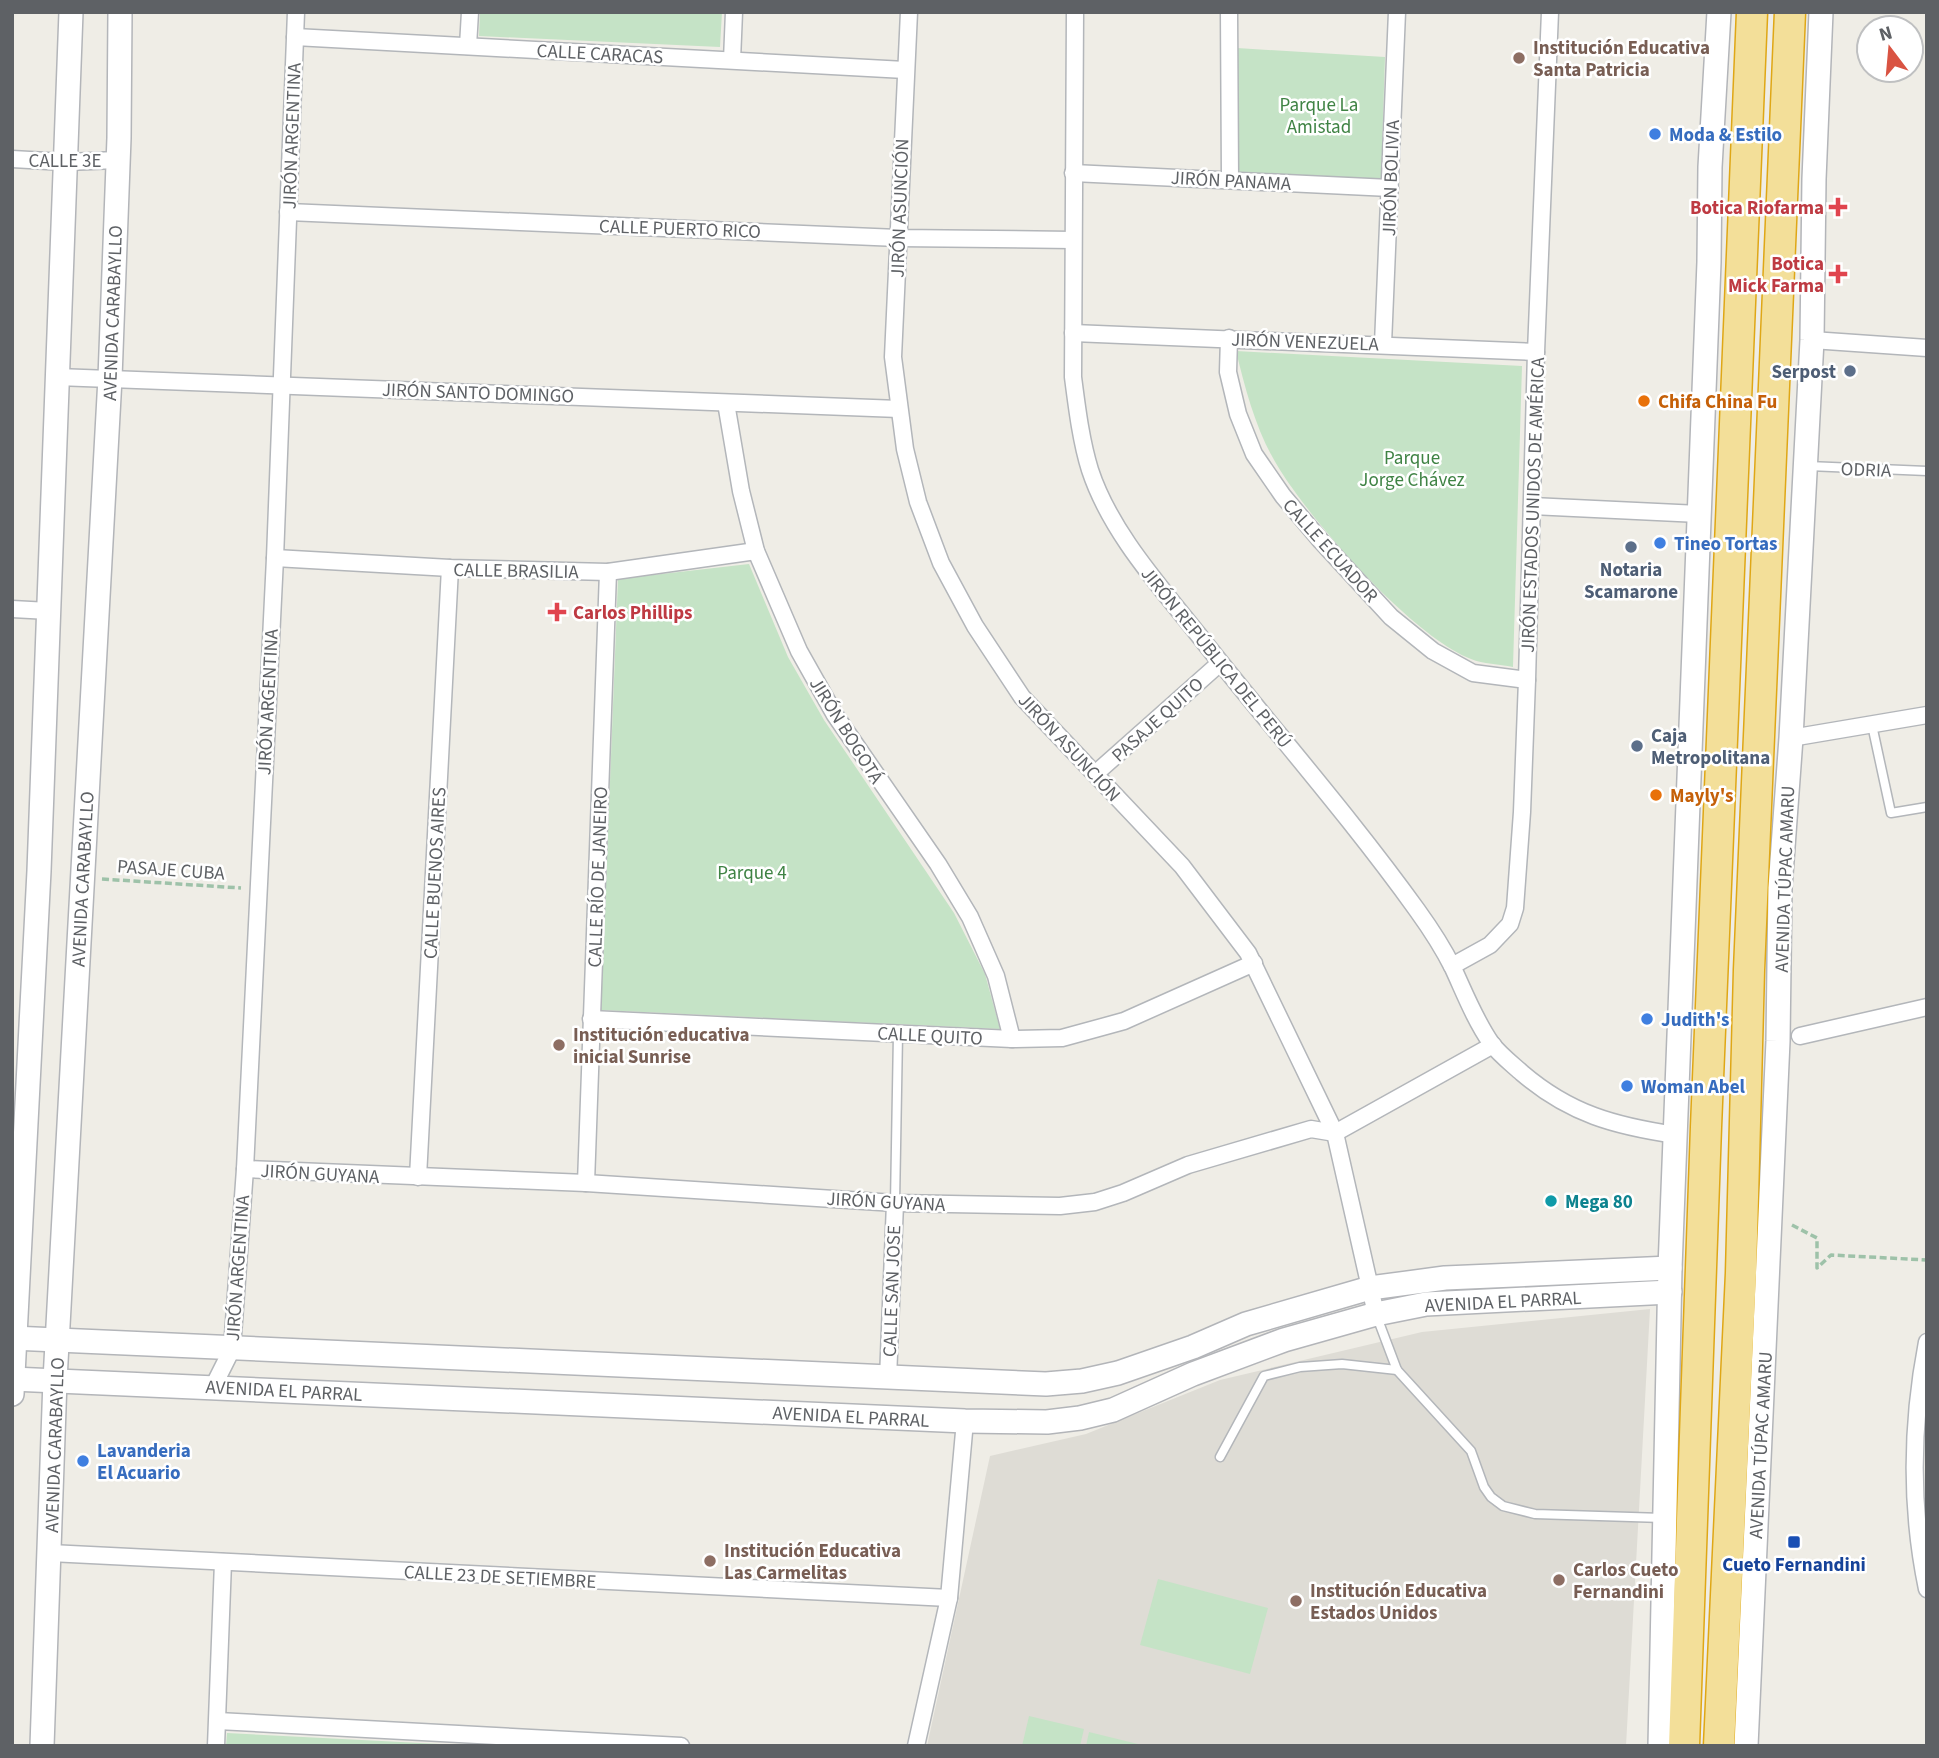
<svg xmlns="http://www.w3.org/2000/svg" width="1939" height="1758" viewBox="0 0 1939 1758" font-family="'Source Sans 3',sans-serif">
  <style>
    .education { fill: #dedcd5 }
    .green { fill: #c5e3c6 }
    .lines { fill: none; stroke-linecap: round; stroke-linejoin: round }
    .lane-casing { stroke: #b3b6ba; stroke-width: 11 }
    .street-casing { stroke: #b3b6ba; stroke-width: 19 }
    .secondary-casing { stroke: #b3b5b9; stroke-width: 26 }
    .highway-casing { stroke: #dfa716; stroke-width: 33 }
    .path { stroke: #9ec2a9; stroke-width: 3.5; stroke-dasharray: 7 3.5; stroke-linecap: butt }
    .lane { stroke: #fff; stroke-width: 8 }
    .street { stroke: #fff; stroke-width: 16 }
    .secondary { stroke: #fff; stroke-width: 23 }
    .highway { stroke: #f3df99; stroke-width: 30 }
    .education-dot { fill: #8d6e63; stroke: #fff; stroke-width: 2.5 }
    .shop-dot { fill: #3f7fe0; stroke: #fff; stroke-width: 2.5 }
    .health-dot { fill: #e0444e; stroke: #fff; stroke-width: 2.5 }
    .service-dot { fill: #5c6f8a; stroke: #fff; stroke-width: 2.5 }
    .food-dot { fill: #e8710a; stroke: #fff; stroke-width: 2.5 }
    .culture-dot { fill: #0f9aa8; stroke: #fff; stroke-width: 2.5 }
    .transit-dot { fill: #1a4fb4; stroke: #fff; stroke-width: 2.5 }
    .labels { text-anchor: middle; stroke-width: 5; stroke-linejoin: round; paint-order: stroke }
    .education-label { font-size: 19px; font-weight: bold; fill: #785e54; stroke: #fff; text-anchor: start }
    .street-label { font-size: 19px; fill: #5e6165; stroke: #fff }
    .park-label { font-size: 19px; fill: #3f8344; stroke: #fff }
    .shop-label { font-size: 19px; font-weight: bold; fill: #366cbe; stroke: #fff; text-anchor: start }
    .health-label { font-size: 19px; font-weight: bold; fill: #be3a42; stroke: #fff; text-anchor: end }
    .service-label { font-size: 19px; font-weight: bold; fill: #4e5e75; stroke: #fff; text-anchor: end }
    .food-label { font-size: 19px; font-weight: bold; fill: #c56008; stroke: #fff; text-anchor: start }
    .culture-label { font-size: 19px; font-weight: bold; fill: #0d838f; stroke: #fff; text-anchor: start }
    .transit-label { font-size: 19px; font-weight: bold; fill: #164399; stroke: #fff }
  </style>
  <rect width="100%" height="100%" fill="#efede6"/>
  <path class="education" d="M1650,1309L1626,1746H927L990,1456L1086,1434L1220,1380L1422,1332Z"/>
  <g class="green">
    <path d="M480,12H722L720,47L479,36Z"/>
    <path d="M1237,48L1385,57L1381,180L1238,174Z"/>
    <path d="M1236,351L1522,366L1513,667C1499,664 1483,664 1471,659C1412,636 1314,524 1280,470C1257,434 1246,392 1236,351Z"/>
    <path d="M749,564L788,657L824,720L954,913L985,974L1000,1029L601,1010L618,579Z"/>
    <path d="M1158,1579L1268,1608L1250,1674L1140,1645Z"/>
    <path d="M1029,1716L1084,1729L1080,1746H1022Z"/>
    <path d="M1089,1732L1146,1746H1086Z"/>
    <path d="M227,1733L479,1746H226Z"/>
  </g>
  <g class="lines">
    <defs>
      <g id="lane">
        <path d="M1808,466L1927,471"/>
        <path d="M1872,725L1891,813L1927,807"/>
        <path d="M895,1203L898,1034"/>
        <path d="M1377,1317L1397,1370L1471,1451L1484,1487L1491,1497L1503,1506L1535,1514L1663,1518"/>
        <path d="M1220,1457L1264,1376L1300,1367L1342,1364L1397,1370"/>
      </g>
      <g id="street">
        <path d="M909,12L893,357L905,449L918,502L941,563L975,626L1022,697L1182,866L1248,953L1335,1133L1376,1314"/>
        <path d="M1075,12L1073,377C1077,408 1081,441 1090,470C1110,531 1158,584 1197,633C1270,726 1348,814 1417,910C1430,928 1443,948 1453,968C1465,994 1475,1020 1491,1043C1499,1054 1512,1064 1522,1073C1570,1114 1615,1126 1676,1135"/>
        <path d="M1229,12L1230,179"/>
        <path d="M295,37L905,70"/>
        <path d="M468,46L470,12"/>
        <path d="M732,60L734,12"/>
        <path d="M12,159L65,162L118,160"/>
        <path d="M1073,173L1390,188"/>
        <path d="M288,212L898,238L1073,240"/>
        <path d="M1073,333L1536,352"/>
        <path d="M1229,338L1228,372L1238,414L1254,454L1283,496L1321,541L1391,617L1433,651L1473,673L1527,680"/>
        <path d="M1812,340L1927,348"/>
        <path d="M1383,344L1397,12"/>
        <path d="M57,377L899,409"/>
        <path d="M726,403L741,491L756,551L799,651L835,715L938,864L970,917L996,976L1012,1039"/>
        <path d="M1532,506L1699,514"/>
        <path d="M275,558L450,568L608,572L756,551"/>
        <path d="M12,609L49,611"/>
        <path d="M1791,738L1927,715"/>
        <path d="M1095,774L1220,663"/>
        <path d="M1452,966L1490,945L1510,924L1515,908L1522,812L1527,680L1536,352L1550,12"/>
        <path d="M591,1019L1012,1039L1062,1038L1124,1021L1254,963"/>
        <path d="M1800,1036L1927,1007"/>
        <path d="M245,1169L586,1183L895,1203L1060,1206L1095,1202L1123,1193L1188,1165L1311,1129L1335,1133L1493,1045"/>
        <path d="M418,1177L450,568"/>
        <path d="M586,1183L608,572"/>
        <path d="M1927,1342C1911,1425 1910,1507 1927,1589"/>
        <path d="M888,1379L895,1203"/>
        <path d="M213,1387L232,1349L245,1169L275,558L296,12"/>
        <path d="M50,1553L949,1598"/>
        <path d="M218,1721L681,1746"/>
        <path d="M216,1746L223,1562"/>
        <path d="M916,1746L949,1598L965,1421"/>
      </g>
      <g id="secondary">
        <path d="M12,1338L1046,1384L1082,1381L1118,1373L1193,1347L1246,1324L1370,1288L1445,1278L1670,1268"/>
        <path d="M12,1379L965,1421L1047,1422L1080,1418L1113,1410L1193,1374L1284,1340L1376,1314L1426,1304L1670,1292"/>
        <path d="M12,1394L39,871L71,12"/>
        <path d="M42,1746L55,1380L110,378L119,138L120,12"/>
        <path d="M1660,1746L1670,1268L1709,262L1710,167L1719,12"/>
        <path d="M1746,1746L1778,1041L1780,888L1791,738L1812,340L1814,179L1821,12"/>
      </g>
      <g id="highway">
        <path d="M1684,1746L1706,1127L1752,12"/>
        <path d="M1719,1746L1741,1273L1749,970L1790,12"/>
      </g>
    </defs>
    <use href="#lane" class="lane-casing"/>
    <use href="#street" class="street-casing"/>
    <use href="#secondary" class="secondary-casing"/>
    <use href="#highway" class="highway-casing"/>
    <g class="path">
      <path d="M102,879L241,888"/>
      <path d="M1792,1225L1817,1238V1268L1831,1255L1927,1260"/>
    </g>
    <use href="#lane" class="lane"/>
    <use href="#street" class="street"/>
    <use href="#secondary" class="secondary"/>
    <use href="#highway" class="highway"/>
  </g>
  <g class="education-dot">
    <circle cx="1519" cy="58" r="7"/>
    <circle cx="559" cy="1045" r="7"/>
    <circle cx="710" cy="1561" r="7"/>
    <circle cx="1559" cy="1580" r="7"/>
    <circle cx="1296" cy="1601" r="7"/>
  </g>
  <g class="shop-dot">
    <circle cx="1655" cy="134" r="7"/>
    <circle cx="1660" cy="543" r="7"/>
    <circle cx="1647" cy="1019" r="7"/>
    <circle cx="1627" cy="1086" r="7"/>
    <circle cx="83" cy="1461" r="7"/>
  </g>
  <g class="health-dot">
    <path d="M1834.5 196.5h7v7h7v7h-7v7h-7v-7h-7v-7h7z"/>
    <path d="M1834.5 263.5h7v7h7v7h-7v7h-7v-7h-7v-7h7z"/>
    <path d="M553.5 601.5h7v7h7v7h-7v7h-7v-7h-7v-7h7z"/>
  </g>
  <g class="service-dot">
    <circle cx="1850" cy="371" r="7"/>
    <circle cx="1631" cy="547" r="7"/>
    <circle cx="1637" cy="746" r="7"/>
  </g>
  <g class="food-dot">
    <circle cx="1644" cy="401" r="7"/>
    <circle cx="1656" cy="795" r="7"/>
  </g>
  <circle class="culture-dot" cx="1551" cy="1201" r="7"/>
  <rect class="transit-dot" x="1787" y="1535" width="14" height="14" rx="3.5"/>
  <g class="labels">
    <g class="education-label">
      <text x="1533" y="54">Institución Educativa<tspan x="1533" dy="22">Santa Patricia</tspan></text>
      <text x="573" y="1041">Institución educativa<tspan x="573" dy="22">inicial Sunrise</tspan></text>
      <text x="724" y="1557">Institución Educativa<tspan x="724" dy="22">Las Carmelitas</tspan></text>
      <text x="1573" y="1576">Carlos Cueto<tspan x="1573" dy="22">Fernandini</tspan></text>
      <text x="1310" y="1597">Institución Educativa<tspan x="1310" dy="22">Estados Unidos</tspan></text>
    </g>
    <g class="street-label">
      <text transform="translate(600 53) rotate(3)" y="7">CALLE CARACAS</text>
      <text transform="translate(291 136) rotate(-88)" y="7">JIRÓN ARGENTINA</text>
      <text x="65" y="167">CALLE 3E</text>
      <text transform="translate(1390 178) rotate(-88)" y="7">JIRÓN BOLIVIA</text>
      <text transform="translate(1231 180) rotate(3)" y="7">JIRÓN PANAMA</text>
      <text transform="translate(899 208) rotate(-88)" y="7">JIRÓN ASUNCIÓN</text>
      <text transform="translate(680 228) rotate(2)" y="7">CALLE PUERTO RICO</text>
      <text transform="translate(112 313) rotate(-88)" y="7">AVENIDA CARABAYLLO</text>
      <text transform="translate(1305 341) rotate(2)" y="7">JIRÓN VENEZUELA</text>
      <text transform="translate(478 392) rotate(2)" y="7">JIRÓN SANTO DOMINGO</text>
      <text transform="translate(1866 469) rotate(2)" y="7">ODRIA</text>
      <text transform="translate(1532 505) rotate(-88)" y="7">JIRÓN ESTADOS UNIDOS DE AMÉRICA</text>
      <text transform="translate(1331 550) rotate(48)" y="7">CALLE ECUADOR</text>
      <text transform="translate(516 570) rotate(1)" y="7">CALLE BRASILIA</text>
      <text transform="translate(1217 657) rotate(51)" y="7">JIRÓN REPÚBLICA DEL PERÚ</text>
      <text transform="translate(267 702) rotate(-87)" y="7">JIRÓN ARGENTINA</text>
      <text transform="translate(1157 719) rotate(-42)" y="7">PASAJE QUITO</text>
      <text transform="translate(847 730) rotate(58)" y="7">JIRÓN BOGOTÁ</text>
      <text transform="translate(1070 747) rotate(47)" y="7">JIRÓN ASUNCIÓN</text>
      <text transform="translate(171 869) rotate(4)" y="7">PASAJE CUBA</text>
      <text transform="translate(434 873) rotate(-87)" y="7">CALLE BUENOS AIRES</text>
      <text transform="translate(597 877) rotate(-88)" y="7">CALLE RÍO DE JANEIRO</text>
      <text transform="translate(82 879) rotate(-87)" y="7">AVENIDA CARABAYLLO</text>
      <text transform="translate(1784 879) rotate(-88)" y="7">AVENIDA TÚPAC AMARU</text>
      <text transform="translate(930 1035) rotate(3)" y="7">CALLE QUITO</text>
      <text transform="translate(320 1173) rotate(3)" y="7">JIRÓN GUYANA</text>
      <text transform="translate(886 1201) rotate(3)" y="7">JIRÓN GUYANA</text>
      <text transform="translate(237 1268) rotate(-86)" y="7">JIRÓN ARGENTINA</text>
      <text transform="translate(891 1291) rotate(-88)" y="7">CALLE SAN JOSE</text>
      <text transform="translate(1503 1301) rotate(-3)" y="7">AVENIDA EL PARRAL</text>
      <text transform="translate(284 1390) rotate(3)" y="7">AVENIDA EL PARRAL</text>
      <text transform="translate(851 1416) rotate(3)" y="7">AVENIDA EL PARRAL</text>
      <text transform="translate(54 1445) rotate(-88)" y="7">AVENIDA CARABAYLLO</text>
      <text transform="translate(1760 1445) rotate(-87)" y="7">AVENIDA TÚPAC AMARU</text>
      <text transform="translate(500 1576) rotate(3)" y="7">CALLE 23 DE SETIEMBRE</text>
    </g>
    <g class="park-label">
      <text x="1319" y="111">Parque La<tspan x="1319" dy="22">Amistad</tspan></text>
      <text x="1412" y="464">Parque<tspan x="1412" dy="22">Jorge Chávez</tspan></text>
      <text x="752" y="879">Parque 4</text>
    </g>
    <g class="shop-label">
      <text x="1669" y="141">Moda &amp; Estilo</text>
      <text x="1674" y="550">Tineo Tortas</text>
      <text x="1661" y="1026">Judith's</text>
      <text x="1641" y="1093">Woman Abel</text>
      <text x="97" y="1457">Lavanderia<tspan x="97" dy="22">El Acuario</tspan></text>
    </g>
    <g class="health-label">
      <text x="1824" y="214">Botica Riofarma</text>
      <text x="1824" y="270">Botica<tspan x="1824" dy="22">Mick Farma</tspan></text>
      <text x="573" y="619" text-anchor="start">Carlos Phillips</text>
    </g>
    <g class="service-label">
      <text x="1836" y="378">Serpost</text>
      <text x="1631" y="576" text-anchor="middle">Notaria<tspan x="1631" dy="22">Scamarone</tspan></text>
      <text x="1651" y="742" text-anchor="start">Caja<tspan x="1651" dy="22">Metropolitana</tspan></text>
    </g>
    <g class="food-label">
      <text x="1658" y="408">Chifa China Fu</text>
      <text x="1670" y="802">Mayly's</text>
    </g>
    <g class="culture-label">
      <text x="1565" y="1208">Mega 80</text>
    </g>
    <g class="transit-label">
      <text x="1794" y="1571">Cueto Fernandini</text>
    </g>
  </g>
  <rect width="1939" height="1758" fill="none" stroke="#5e6165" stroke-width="28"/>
  <g transform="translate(1890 49) rotate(344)"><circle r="33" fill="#ffffff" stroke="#bfc0c1" stroke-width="2"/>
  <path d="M0-5L12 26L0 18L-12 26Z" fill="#d95342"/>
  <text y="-10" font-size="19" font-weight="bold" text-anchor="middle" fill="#5e6165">N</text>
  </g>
</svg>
